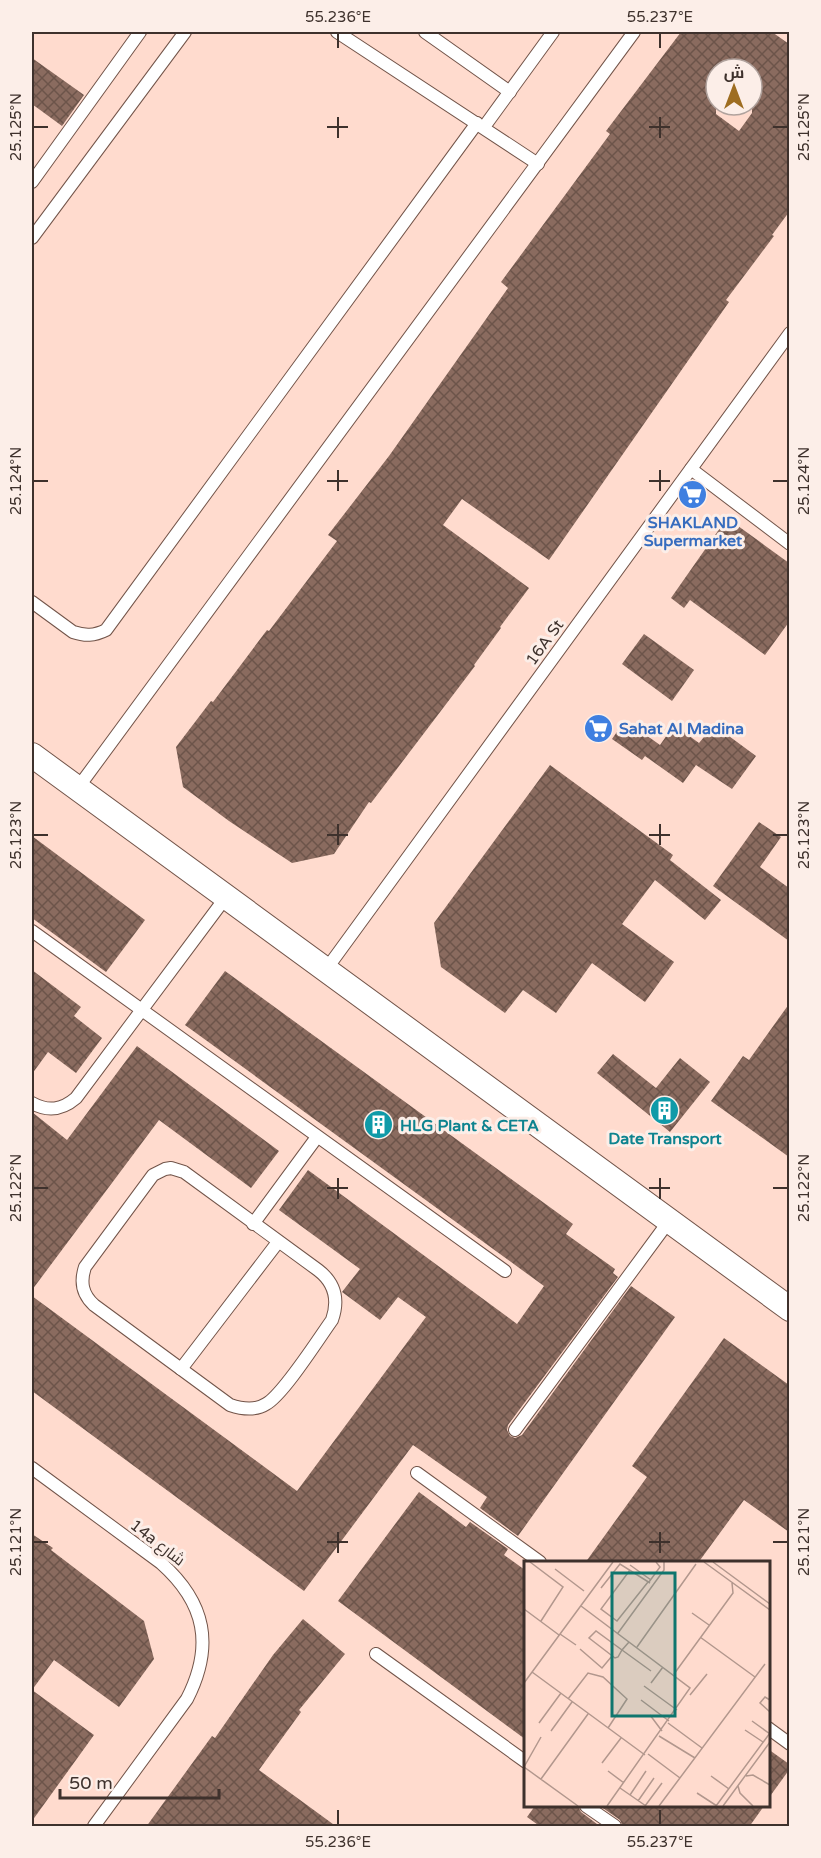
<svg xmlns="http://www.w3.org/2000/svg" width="821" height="1858" viewBox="0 0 821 1858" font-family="'Varela Round',Cairo,sans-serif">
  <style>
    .building { fill: url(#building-cross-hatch); fill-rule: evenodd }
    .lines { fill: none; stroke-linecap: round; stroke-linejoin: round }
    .service-casing { stroke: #725449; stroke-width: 14 }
    .minor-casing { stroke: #725449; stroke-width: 26 }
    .service { stroke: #fff; stroke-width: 12 }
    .minor { stroke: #fff; stroke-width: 24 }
    .ticks { fill: none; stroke: #3e312c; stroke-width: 2 }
    .labels { text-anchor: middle; stroke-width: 6; stroke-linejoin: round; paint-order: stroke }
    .shop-label { font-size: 16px; font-weight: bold; fill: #366cbe; stroke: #fceee8 }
    .street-label { font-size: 16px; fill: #3e312c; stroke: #fceee8 }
    .culture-label { font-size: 16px; font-weight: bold; fill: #0d838f; stroke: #fceee8; text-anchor: start }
    .inset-road { fill: none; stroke: #b2978d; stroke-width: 1.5 }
    .view { fill: #0f766e; fill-opacity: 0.15; stroke: #0f766e; stroke-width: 3 }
    .inset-edge { fill: none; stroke: #3e312c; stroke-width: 3 }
    .neatline { fill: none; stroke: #3e312c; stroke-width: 2 }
    .ticks-label { font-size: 15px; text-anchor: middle; fill: #3e312c }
  </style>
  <defs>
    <pattern id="building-cross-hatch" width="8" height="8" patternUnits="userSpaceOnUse" patternTransform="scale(1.5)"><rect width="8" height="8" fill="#8a6b5f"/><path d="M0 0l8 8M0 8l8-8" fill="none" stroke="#6c544a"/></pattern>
  </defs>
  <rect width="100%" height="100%" fill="#ffdbce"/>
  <g class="building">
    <path d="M681,32H772L789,44V212L772,235L774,236L726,300L729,302L549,560L462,499L443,525L529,588L500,627L501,628L474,665L475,666L371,803L369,802L334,854L292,863L229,821L183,787L176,747L211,701L213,702L267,630L269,631L337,541L328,535L389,456L508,288L501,282L610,134L606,131ZM716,69H752V113L739,131L716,114Z"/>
    <path d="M32,58L84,95L62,126L32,104Z"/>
    <path d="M727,518L789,563V622L765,655L690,600L684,608L671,598Z"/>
    <path d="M644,634L694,670L672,701L622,664Z"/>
    <path d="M625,720L660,745L674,725L699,743L714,725L756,756L732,789L696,765L683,783L645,756L642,760L612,739Z"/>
    <path d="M550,765L673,855L670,860L721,900L705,920L655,880L622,924L674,962L645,1002L592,963L556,1013L523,990L505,1013L441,967L434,923Z"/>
    <path d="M759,822L781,837L760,867L789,888V941L713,886Z"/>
    <path d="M32,836L145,920L106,972L32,918Z"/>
    <path d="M32,970L81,1007L74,1016L102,1038L76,1073L48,1052L32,1074Z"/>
    <path d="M225,971L573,1224L566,1234L615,1269L613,1273L618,1277L508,1425L507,1430L510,1436L515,1438L522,1435L631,1286L675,1317L518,1536L480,1508L487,1497L413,1445L304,1591L32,1391V1296L297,1491L426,1317L398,1297L380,1320L342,1292L360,1269L279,1210L308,1170L517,1324L544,1286L185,1025Z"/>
    <path d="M789,1004V1157L711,1101L743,1056L749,1060Z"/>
    <path d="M137,1046L279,1151L251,1188L159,1120L32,1290V1112L67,1140Z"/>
    <path d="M613,1054L656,1088L680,1058L710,1082L670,1132L597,1073Z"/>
    <path d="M724,1338L789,1385V1532L744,1500L698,1563H585L647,1477L632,1466Z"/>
    <path d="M419,1492L466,1527L470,1522L508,1549L504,1555L525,1570V1739L338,1601Z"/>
    <path d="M32,1534L53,1548L51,1550L144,1621L154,1659L119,1707L54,1660L32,1690L94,1735L32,1821Z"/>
    <path d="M303,1619L345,1654L299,1710L301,1712L259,1770L337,1827H146L212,1736L215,1738L273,1655Z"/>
    <path d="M768,1749L789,1764V1770L768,1799Z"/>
    <path d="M535,1806H578L581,1812L601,1827H541L527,1817Z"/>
    <path d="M600,1806H764L749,1827H623L620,1820Z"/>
  </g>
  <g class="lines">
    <defs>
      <g id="service">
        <path d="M337,32L538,164"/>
        <path d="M425,32L510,92"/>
        <path d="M484,127L553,32"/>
        <path d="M32,182L140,32"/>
        <path d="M32,238L185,32"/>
        <path d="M691,469L790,544"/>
        <path d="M32,602L73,632C85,636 94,636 106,630L477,123"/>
        <path d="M77,789L634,32"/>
        <path d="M32,931L505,1271"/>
        <path d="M325,971L790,333"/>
        <path d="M32,1103C48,1112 62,1110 76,1098L226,897"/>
        <path d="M171,1168L184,1172L318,1270C335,1283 339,1300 332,1320C319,1338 283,1395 266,1404C255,1411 242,1409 230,1405L94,1305C82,1294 80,1282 85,1267L153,1175L165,1169Z"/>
        <path d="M253,1224L317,1137"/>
        <path d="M181,1369L278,1242"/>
        <path d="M515,1430L669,1221"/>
        <path d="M32,1468L161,1563C206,1603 214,1646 187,1699L94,1826"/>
        <path d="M417,1473L540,1562"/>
        <path d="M376,1654L526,1762"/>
        <path d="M768,1728L790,1744"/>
        <path d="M586,1806L615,1826"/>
      </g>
      <path id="minor" d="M32,755L790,1309"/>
    </defs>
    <use href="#service" class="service-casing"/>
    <use href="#minor" class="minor-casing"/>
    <use href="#service" class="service"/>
    <use href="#minor" class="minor"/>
  </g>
  <path class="ticks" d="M338,33V48M660,33V48M338,117V138M660,117V138M33,127H48M327,127H348M649,127H670M773,127H788M338,470V491M660,470V491M33,481H48M327,481H348M649,481H670M773,481H788M338,824V845M660,824V845M33,835H48M327,835H348M649,835H670M773,835H788M338,1178V1199M660,1178V1199M33,1188H48M327,1188H348M649,1188H670M773,1188H788M338,1532V1553M660,1532V1553M33,1542H48M327,1542H348M649,1542H670M773,1542H788M338,1810V1825M660,1810V1825"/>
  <defs>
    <symbol id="supermarket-disc" viewBox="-11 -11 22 22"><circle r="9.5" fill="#3f7fe0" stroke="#fceee8"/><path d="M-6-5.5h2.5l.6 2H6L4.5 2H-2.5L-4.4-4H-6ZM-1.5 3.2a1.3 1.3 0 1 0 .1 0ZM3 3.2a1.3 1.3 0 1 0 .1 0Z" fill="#fff"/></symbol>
    <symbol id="building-disc" viewBox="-11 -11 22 22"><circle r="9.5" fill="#0f9aa8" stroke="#fceee8"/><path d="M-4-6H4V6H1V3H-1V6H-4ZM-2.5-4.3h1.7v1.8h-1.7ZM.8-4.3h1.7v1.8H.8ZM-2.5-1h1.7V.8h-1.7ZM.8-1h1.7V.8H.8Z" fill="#fff"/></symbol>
  </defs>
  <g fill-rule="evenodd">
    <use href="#supermarket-disc" x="676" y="478" width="33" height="33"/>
    <use href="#supermarket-disc" x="582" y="712" width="33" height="33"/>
    <use href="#building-disc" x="648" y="1094" width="33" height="33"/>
    <use href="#building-disc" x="362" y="1108" width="33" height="33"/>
  </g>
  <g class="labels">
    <g class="shop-label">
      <text x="693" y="528">SHAKLAND<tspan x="693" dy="18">Supermarket</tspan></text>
      <text x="619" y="734" text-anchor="start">Sahat Al Madina</text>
    </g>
    <g class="street-label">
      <text transform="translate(544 642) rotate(-54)" y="6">16A St</text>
      <text transform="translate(158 1542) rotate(38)" y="6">14a شارع</text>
    </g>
    <g class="culture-label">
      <text x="400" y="1131">HLG Plant &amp; CETA</text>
      <text x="665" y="1144" text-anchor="middle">Date Transport</text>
    </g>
  </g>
  <g transform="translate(524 1561)">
    <rect width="246" height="246" fill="#ffdbce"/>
    <path class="inset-road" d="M6,1L39,26L17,60M180,1L246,49M189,1L246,43M106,4L127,19M31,8L60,30M106,9L77,48L93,60L124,21M125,21L136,6L132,1M77,27L96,3L126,22M57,45L166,127L83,245M0,48L35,74M168,52L185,64M94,72L140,9V1M36,73L52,84M176,76L231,116M105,81L98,89L94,96L91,97L65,77L72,70L98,89L127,110M113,86L172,3M56,88L78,107L88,95M8,111L121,194M150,113L209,32L208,22M0,122L89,1M127,122L139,106M120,125L153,149M166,134L183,113M44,138L64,112L79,116L103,138L84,167M117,139L145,160M246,139L241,136L236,142L246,151M126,154L138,170M228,160L246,173M15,162L37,132M144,162L178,187M221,169L239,181M27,170L48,141M135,175L171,197M124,193L156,217M78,202L97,177M0,206L54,245M0,206L17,176M84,210L100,222M187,215L205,228M222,215L229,214L246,224M17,218L64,153M214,225L216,232L229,245M96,227L122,245M173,232L193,245M106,234L122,210M114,240L130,217M121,245L138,222M135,245L241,103M192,245L246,172M199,245L246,181"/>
    <path class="view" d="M88,12H151V155H88Z"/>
    <rect width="246" height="246" class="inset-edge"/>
  </g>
  <rect width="821" height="1858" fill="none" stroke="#fceee8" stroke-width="66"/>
  <g transform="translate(734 87)"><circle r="28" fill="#fceee8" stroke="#b0a29d" stroke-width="1.5"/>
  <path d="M0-4.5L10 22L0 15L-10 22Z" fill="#9e6d21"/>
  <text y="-9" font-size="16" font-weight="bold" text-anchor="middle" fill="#3e312c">ش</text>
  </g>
  <path d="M60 1789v9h159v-9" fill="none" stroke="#3e312c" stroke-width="3"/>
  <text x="69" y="1789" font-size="18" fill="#3e312c" stroke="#fceee8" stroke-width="4.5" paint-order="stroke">50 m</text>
  <rect x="33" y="33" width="755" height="1792" class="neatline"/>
  <g class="ticks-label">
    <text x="338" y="22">55.236°E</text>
    <text x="660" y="22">55.237°E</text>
    <text transform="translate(16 127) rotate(-90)" y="5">25.125°N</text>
    <text transform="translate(804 127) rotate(-90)" y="5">25.125°N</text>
    <text transform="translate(16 481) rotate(-90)" y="5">25.124°N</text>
    <text transform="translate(804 481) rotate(-90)" y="5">25.124°N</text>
    <text transform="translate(16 835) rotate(-90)" y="5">25.123°N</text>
    <text transform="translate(804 835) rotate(-90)" y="5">25.123°N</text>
    <text transform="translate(16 1188) rotate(-90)" y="5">25.122°N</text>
    <text transform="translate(804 1188) rotate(-90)" y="5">25.122°N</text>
    <text transform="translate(16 1542) rotate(-90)" y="5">25.121°N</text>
    <text transform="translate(804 1542) rotate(-90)" y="5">25.121°N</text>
    <text x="338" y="1847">55.236°E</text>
    <text x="660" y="1847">55.237°E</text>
  </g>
</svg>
